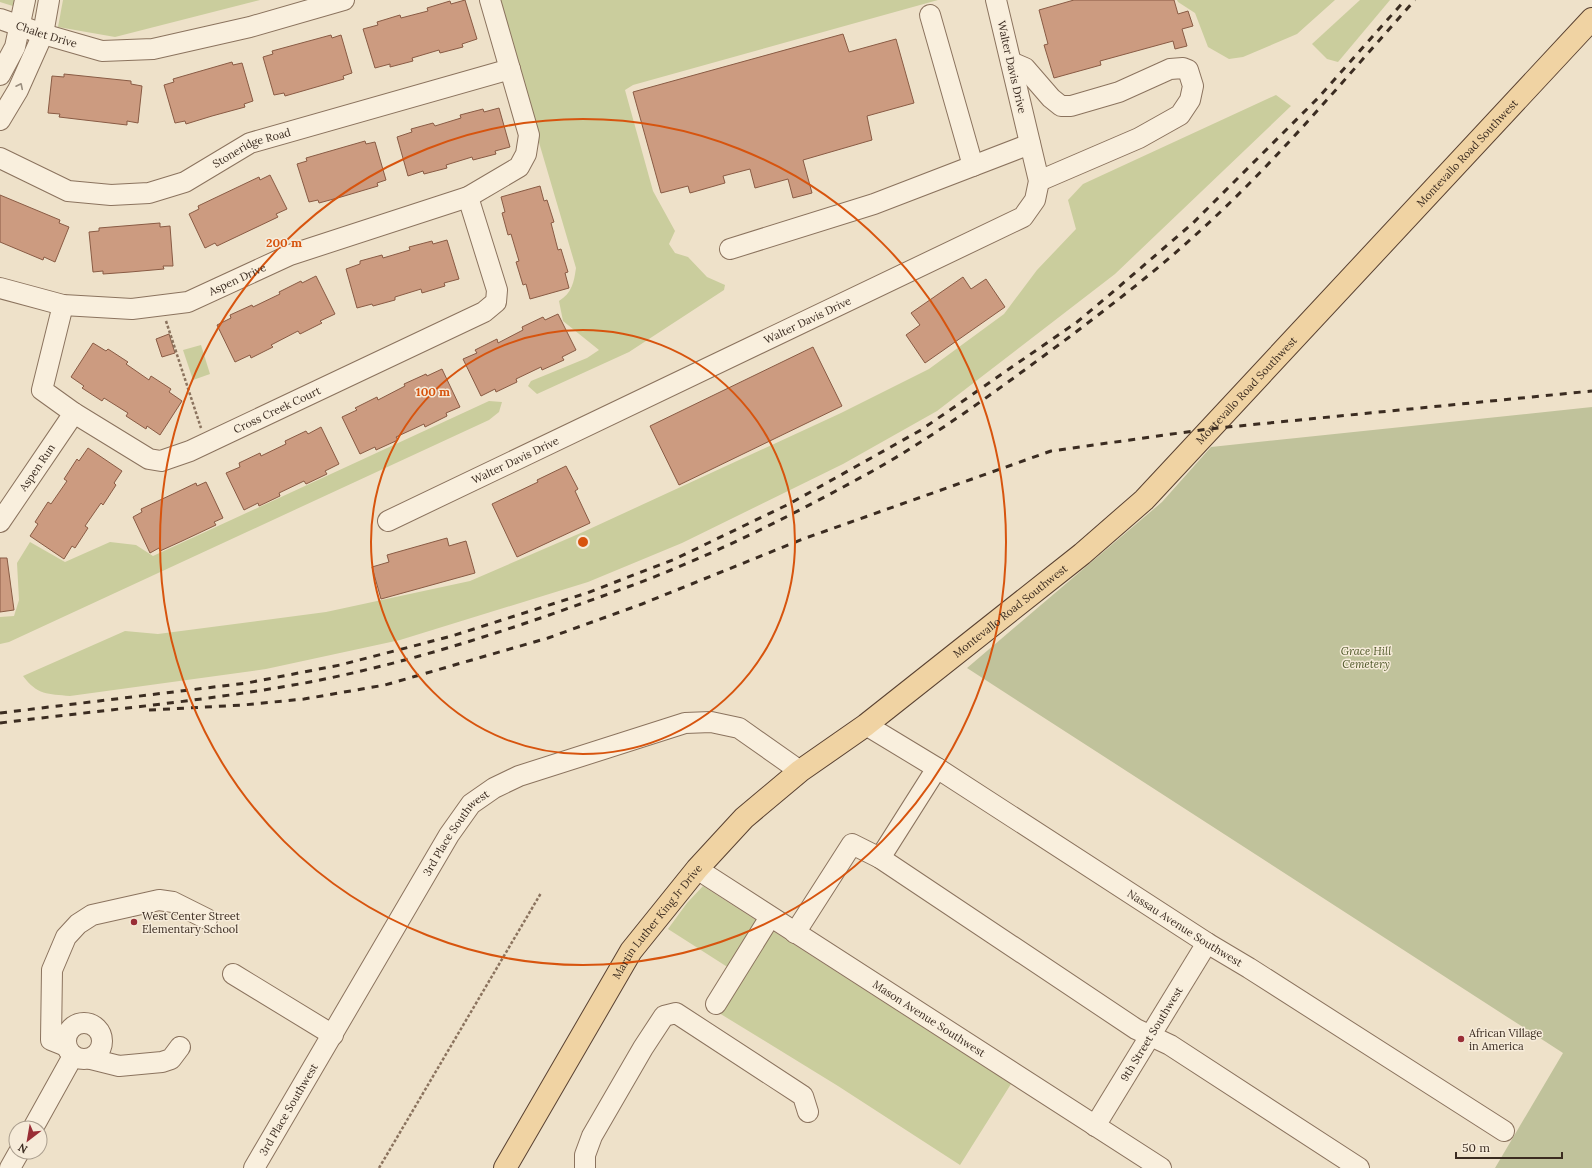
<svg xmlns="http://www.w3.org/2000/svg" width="1592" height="1168" viewBox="0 0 1592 1168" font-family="Lora,serif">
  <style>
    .green { fill: #cacd9d }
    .cemetery { fill: #c0c29b }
    .building { fill: #cc9b80; stroke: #895b44 }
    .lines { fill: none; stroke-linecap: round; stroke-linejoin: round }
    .minor-casing { stroke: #8b735e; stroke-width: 22 }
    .major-casing { stroke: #594131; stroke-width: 24 }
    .path { stroke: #8b735e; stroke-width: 2.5; stroke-dasharray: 3 2; stroke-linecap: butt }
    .minor { stroke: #f9efdd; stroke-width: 20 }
    .major { stroke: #f0d3a3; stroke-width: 22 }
    .rail { stroke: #3b2c21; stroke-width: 3; stroke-dasharray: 7 7; stroke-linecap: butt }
    .oneway { stroke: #9a8e7f }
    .ring { fill: none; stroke: #d7540e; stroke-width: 2 }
    .poi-dot { fill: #992e36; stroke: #f6ebd9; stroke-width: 1.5 }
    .labels { text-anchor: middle; stroke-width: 3; stroke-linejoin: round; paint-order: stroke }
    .street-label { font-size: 11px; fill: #3b2c21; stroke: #f6ebd9 }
    .park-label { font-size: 11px; font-style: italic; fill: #4e5728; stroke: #f6ebd9 }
    .poi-label { font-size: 11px; fill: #3b2c21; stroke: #f6ebd9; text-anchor: start }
    .centre { fill: #d7540e; stroke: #f6ebd9; stroke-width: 2 }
    .ring-label { font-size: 12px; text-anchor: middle; font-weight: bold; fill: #d7540e; stroke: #f6ebd9; stroke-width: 3; stroke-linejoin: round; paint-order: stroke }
  </style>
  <rect width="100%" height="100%" fill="#eee1c9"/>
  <g class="green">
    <path d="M0,0H16V7L0,2Z"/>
    <path d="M63,0H260L115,37L58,27Z"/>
    <path d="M497,0H938L633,85L625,90L653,191L675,231L669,244L675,253L688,257L707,277L725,285L724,290L629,352L537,394L528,386L531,381L587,358L599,350L563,321L559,301C572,293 574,282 576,268Z"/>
    <path d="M1177,0H1335L1297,34L1243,57L1229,59L1208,47L1195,13L1178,2Z"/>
    <path d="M1360,0H1390L1338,62L1327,59L1312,44Z"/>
    <path d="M1276,95L1291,106L1115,274L937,411L843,464L682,543L588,582L400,640L266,669L70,696C48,694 37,695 23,676L125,631L158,634L326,612L470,581L583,532L841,413L929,369L1004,314L1037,270L1076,229L1068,200L1083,184Z"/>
    <path d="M201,345L210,374L193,380L183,350Z"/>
    <path d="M489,401L502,402L499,412L489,420L9,642L0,644V617L14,616L19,600L17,563L30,542L65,562L110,542L136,545L153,556Z"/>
    <path d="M703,886L1011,1084L960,1165L838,1086L706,1005L729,968L668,929L687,903Z"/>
  </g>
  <path class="cemetery" d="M1592,407V1168H1495L1563,1053L967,668L1162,502L1211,447Z"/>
  <g class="building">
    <path d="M465,0L477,39L462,44L463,47L440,53L439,50L412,58L413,61L390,67V64L375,68L363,29L378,25L377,22L400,15L401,18L428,11L427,8L450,1L451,4Z"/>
    <path d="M1074,0H1174L1178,14L1188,11L1193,26L1182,29L1187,46L1175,49L1173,41L1100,61L1101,65L1054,78L1044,45L1048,44L1039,10Z"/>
    <path d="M843,34L849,52L896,39L914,103L867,116L872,140L803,160L812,193L793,198L788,179L755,188L750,169L723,176L725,183L690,193L688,186L661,193L633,92Z"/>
    <path d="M331,35L332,38L341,35L352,73L343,76L344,79L306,90L285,96L284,93L274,95L263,57L273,54L272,51Z"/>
    <path d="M232,62L233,65L242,63L253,101L244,104L245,107L212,116L186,124L185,121L175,123L164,85L174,82L173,79Z"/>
    <path d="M64,74L131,81V84L142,86L138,123L127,121V125L59,117L60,114L48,113L52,76L64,77Z"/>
    <path d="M499,108L510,147L495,151L496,154L473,160L472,157L446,165L447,168L424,174L423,171L408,176L397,137L412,132L411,129L433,123L435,126L461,118L460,115L483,109L484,112Z"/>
    <path d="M365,141L366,144L375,142L386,180L377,183L378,186L341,197L319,203L318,200L309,202L297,164L307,161L306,158Z"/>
    <path d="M270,175L287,209L276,214L278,217L217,246L215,243L205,248L189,214L199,209L198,206L259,177L260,180Z"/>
    <path d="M540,186L544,201L547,200L554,222L551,223L558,250L561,249L568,272L565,273L569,288L530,299L526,284L523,285L516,262L519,261L511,234L508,235L502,213L505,212L501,197Z"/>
    <path d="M0,195L60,220L59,223L69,227L55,262L44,257L43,260L0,242Z"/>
    <path d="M160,223V227L170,226L173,266H163L164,269L130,272L103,274V271L93,272L89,232L99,231V228Z"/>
    <path d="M447,240L459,279L444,283L445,286L422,293L421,289L395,297V300L373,306L372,304L357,308L346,269L360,264V261L382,255L383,258L410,250L409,247L432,241L433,244Z"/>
    <path d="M316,276L335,314L320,321L322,323L300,334L298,331L271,345L273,347L251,358L250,355L235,362L217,325L231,318L230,315L252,305L253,307L280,294L279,292L301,281L302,283Z"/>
    <path d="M963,277L971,289L986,279L1005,307L925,363L906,335L920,325L911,313Z"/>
    <path d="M558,314L576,350L562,357L564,360L542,370L541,367L516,379L517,382L496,392L495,389L481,396L463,359L477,353L475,350L497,339L498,343L523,330L522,327L543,317L545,320Z"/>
    <path d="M169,334L175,353L162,357L156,339Z"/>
    <path d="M93,343L106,351L108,349L128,362L126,364L149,380L151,376L171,389L169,392L182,401L160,435L147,426L146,429L126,416L128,413L104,398L102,401L82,388L84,386L71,377Z"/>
    <path d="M813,347L842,406L679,485L650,426Z"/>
    <path d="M442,369L460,407L446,413L447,416L425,427L424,424L396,437L398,440L376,450L375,447L360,454L342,417L357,410L355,408L377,397L378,400L405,386L404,384L426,374L427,376Z"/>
    <path d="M321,427L339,464L325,471L327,474L306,484L304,481L279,493L280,496L259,506L258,503L244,510L226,473L240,467L239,463L260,453L261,456L286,444L285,441L306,431L308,434Z"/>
    <path d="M88,448L122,471L114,483L116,485L103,505L101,503L85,526L88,528L75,548L72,546L64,559L30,536L38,524L35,522L48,502L51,504L67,481L64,479L77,459L79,461Z"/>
    <path d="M566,466L578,489L575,491L590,523L517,557L492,504L538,482L537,480Z"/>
    <path d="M206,482L223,518L214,522L216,525L182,541L160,551L159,548L150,553L133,517L142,512L141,509L175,493L196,483L197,486Z"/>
    <path d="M447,538L449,546L466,541L475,573L381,599L372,567L389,562L387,555Z"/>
    <path d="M0,558H7L14,610L0,612Z"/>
  </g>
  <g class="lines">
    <defs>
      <g id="minor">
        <path d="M930,15L973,166"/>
        <path id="s1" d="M0,19L43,34L102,51L153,49L250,27L344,0"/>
        <path d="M1011,62L1025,68L1051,98L1061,106H1071L1119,92L1170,69L1183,68L1188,70L1193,86L1190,100L1180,115L1139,138L1039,181"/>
        <path d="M0,75L15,47L25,0"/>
        <path d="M0,120L18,90L43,34L49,0"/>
        <path id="s2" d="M0,158L68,191L111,195L149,193L185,182L250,143L510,69"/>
        <path d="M730,249L874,204L1030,144"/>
        <path id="s3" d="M0,288L63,305L132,309L188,302L290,255L468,197L519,167L526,154L529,135L490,0"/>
        <path id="s4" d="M63,305L42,390L74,413L149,459L161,461L190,451L484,312L496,302L497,290L468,197"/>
        <path id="s5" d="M388,521L1023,217L1035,200L1039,181L996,0"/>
        <path id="s6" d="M0,522L74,413"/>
        <path id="s7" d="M866,725L937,768L1207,943L1249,968L1504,1131"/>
        <path d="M880,858L937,768"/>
        <path id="s8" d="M697,869L1161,1168"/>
        <path d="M795,933L852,844L880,858L1136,1029L1170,1045L1359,1168"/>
        <path d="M233,974L333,1035"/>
        <path d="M716,1004L770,917"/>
        <circle cx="84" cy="1041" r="18"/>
        <path d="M66,1046L51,1040L52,970L66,937L78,924L92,915L159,900L173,902L207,919"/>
        <path d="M91,1059L119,1066L162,1062L171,1059L180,1047"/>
        <path id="s9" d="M1095,1126L1207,943"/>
        <path d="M33,1128L73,1056"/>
        <path d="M10,1168L19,1152"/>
        <path id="s10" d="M254,1168L449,835L471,804L494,788L519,776L685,723L711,722L739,728L800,771"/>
        <path d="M585,1168V1155L592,1136L643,1048L664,1016L676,1013L803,1096L808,1112"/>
      </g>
      <g id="major">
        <path id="s11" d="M505,1168L631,951L697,869L744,818L800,771L866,725L1082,554L1144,500L1592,19"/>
      </g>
    </defs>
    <use href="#minor" class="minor-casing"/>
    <use href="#major" class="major-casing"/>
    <g class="path">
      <path d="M166,321L201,428"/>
      <path d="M379,1168L541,893"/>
    </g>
    <use href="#minor" class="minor"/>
    <use href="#major" class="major"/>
    <g class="rail">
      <path d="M149,710L243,705L304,699L385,685L548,638L642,604L803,539L1051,451L1208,429L1592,391"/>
      <path d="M0,713L247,683L340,665L452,636L587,593L675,559L789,504L921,430L1077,322L1114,291L1193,223L1318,98L1405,0"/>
      <path d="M0,723C103,710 208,701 310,682C393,666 475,641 555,613C594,599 633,586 671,570C742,541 811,505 878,468C944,430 1007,383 1068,338C1114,303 1160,268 1202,229C1279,159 1346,77 1415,0"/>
    </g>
  </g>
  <defs><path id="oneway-chevron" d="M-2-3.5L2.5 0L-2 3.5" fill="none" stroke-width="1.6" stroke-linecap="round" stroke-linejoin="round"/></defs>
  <use class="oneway" href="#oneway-chevron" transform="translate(20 86) rotate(-64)"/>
  <g class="ring">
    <circle cx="583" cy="542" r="212"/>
    <circle cx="583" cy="542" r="423"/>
  </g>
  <g class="poi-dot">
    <circle cx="134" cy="922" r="4"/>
    <circle cx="1461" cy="1039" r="4"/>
  </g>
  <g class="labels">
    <g class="street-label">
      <text dy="4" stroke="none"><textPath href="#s1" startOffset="49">Chalet Drive</textPath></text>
      <text transform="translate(1012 67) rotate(77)" y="4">Walter Davis Drive</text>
      <text dy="4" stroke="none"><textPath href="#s2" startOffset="270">Stoneridge Road</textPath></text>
      <text dy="4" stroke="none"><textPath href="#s11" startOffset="1411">Montevallo Road Southwest</textPath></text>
      <text dy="4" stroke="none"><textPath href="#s3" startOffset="245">Aspen Drive</textPath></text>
      <text dy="4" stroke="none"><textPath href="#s5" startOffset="465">Walter Davis Drive</textPath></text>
      <text dy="4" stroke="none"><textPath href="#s11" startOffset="1087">Montevallo Road Southwest</textPath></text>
      <text dy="4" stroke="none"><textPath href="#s4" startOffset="354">Cross Creek Court</textPath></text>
      <text dy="4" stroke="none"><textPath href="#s5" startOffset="141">Walter Davis Drive</textPath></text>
      <text dy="4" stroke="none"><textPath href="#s6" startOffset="66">Aspen Run</textPath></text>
      <text dy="4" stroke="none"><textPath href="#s11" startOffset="763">Montevallo Road Southwest</textPath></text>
      <text dy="4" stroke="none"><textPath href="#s10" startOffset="392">3rd Place Southwest</textPath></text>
      <text dy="4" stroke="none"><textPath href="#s11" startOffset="290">Martin Luther King Jr Drive</textPath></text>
      <text dy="4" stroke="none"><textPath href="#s7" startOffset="378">Nassau Avenue Southwest</textPath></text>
      <text dy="4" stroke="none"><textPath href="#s8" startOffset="276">Mason Avenue Southwest</textPath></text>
      <text dy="4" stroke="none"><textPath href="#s9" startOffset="108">9th Street Southwest</textPath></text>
      <text dy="4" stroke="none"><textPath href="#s10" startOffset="68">3rd Place Southwest</textPath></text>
    </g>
    <g class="park-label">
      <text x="1366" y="655">Grace Hill<tspan x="1366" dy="13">Cemetery</tspan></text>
    </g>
    <g class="poi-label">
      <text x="142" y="920">West Center Street<tspan x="142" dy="13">Elementary School</tspan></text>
      <text x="1469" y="1037">African Village<tspan x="1469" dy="13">in America</tspan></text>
    </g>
  </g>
  <circle cx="583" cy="542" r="6" class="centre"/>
  <g class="ring-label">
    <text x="284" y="247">200 m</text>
    <text x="433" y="396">100 m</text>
  </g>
  <g transform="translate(28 1140) rotate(211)"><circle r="19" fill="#f6ebd9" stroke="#ab9f8f"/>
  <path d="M0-3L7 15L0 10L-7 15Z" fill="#992e36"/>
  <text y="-6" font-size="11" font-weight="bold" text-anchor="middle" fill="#3b2c21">N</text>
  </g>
  <path d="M1456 1152v6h106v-6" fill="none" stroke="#3b2c21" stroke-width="2"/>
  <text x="1462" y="1152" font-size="12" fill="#3b2c21" stroke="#f6ebd9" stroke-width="3" paint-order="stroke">50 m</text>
</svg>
